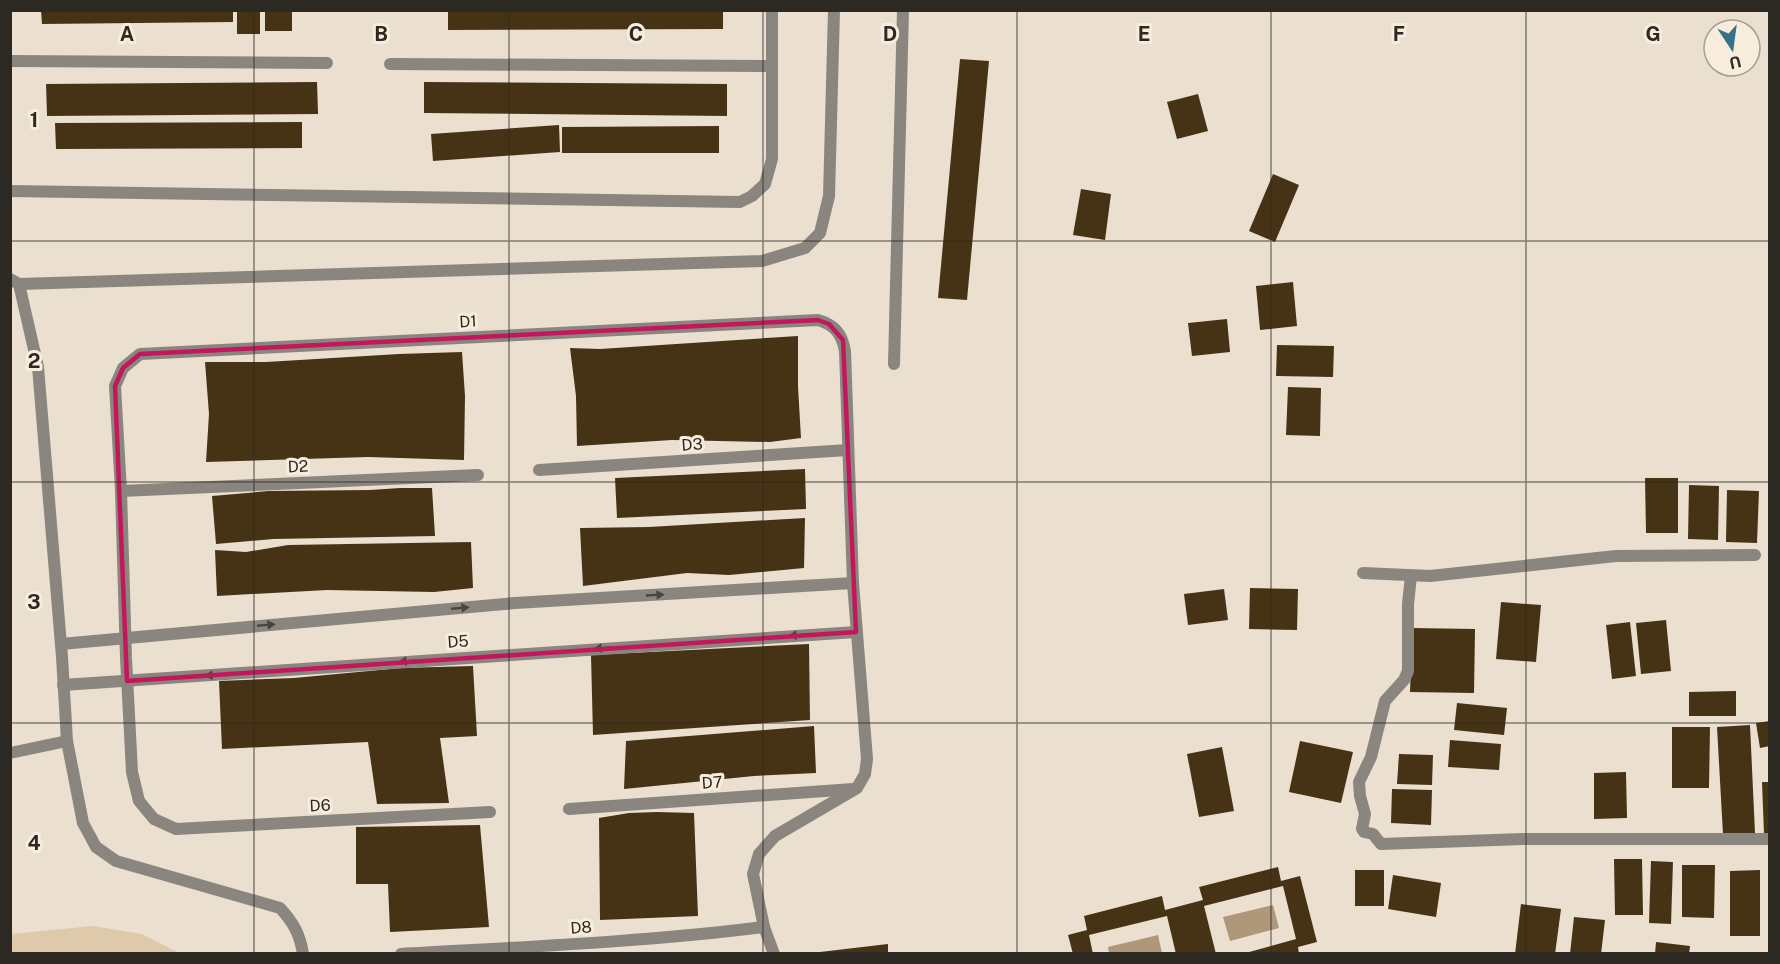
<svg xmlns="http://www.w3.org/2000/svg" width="1780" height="964" viewBox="0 0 1780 964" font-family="'Public Sans',sans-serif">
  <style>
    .green { fill: #dfc9ab }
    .water { fill: #ae9879 }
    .building { fill: #463316 }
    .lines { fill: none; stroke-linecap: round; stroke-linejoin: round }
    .street { stroke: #8a857f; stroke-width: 12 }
    .oneway { fill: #48443e }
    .marked { fill: none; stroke: #c2185b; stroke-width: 4.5; stroke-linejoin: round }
    .grid { fill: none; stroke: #2c2822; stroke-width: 1.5; stroke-opacity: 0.55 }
    .labels { text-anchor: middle; stroke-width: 6; stroke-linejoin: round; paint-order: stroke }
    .street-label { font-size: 16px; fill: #2c2822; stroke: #f8eddc }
    .grid-label { font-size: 20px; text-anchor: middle; font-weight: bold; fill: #2c2822; stroke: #f8eddc; stroke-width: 6; stroke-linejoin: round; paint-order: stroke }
  </style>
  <rect width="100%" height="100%" fill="#ebdfcf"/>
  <path class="green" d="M93,926L142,934L179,953H11V934Z"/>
  <g class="water">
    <path d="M1273,905L1279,928L1230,941L1223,917Z"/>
    <path d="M1158,935L1162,953H1109L1108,947Z"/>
  </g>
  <g class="building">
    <path d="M41,10H233V22L42,24Z"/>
    <rect x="237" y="10" width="23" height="24"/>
    <rect x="265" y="10" width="27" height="21"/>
    <path d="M448,10H723V29L448,30Z"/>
    <path d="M960,59L989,61L967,300L938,298Z"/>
    <path d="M317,82L318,114L47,116L46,84Z"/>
    <path d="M424,82L727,84V116L424,113Z"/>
    <path d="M1198,94L1208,131L1177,139L1167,102Z"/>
    <path d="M302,122V148L56,149L55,123Z"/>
    <path d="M559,125L560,152L433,161L431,134Z"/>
    <path d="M719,126V153H562V127Z"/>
    <path d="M1273,174L1299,185L1275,242L1249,231Z"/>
    <path d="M1081,189L1111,194L1105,240L1073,235Z"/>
    <path d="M1293,282L1297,326L1260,330L1256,286Z"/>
    <path d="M1227,319L1230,352L1192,356L1188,323Z"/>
    <path d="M798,336V387L801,438L770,442L672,440L577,446L576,396L570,348L600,349Z"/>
    <path d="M1277,345L1334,346L1333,377L1276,376Z"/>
    <path d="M462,352L465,396L464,460L368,457L206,462L209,414L205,362H266L399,354Z"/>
    <path d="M1288,387L1321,388L1320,436L1286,435Z"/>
    <path d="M805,469L806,509L617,518L615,478Z"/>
    <path d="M1645,478H1678V533H1646Z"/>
    <path d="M1689,485L1719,486L1718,540L1688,539Z"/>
    <path d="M400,488H432L435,536L273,539L216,544L212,496L269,491L370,490Z"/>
    <path d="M1727,490L1759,491L1757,543L1726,542Z"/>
    <path d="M805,518L804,568L729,575L687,573L583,586L580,528L649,527Z"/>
    <path d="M471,542L473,588L434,592L327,590L217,596L215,550L246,552L288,545Z"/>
    <path d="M1250,588L1298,589L1297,630L1249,629Z"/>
    <path d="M1224,589L1228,620L1188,625L1184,594Z"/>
    <path d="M1501,602L1541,605L1536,662L1496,659Z"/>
    <path d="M1666,620L1671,671L1641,674L1636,623Z"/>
    <path d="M1630,622L1636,676L1612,679L1606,625Z"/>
    <path d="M1412,628L1475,629L1474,693L1410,692Z"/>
    <path d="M809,644L810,720L593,735L591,655Z"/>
    <path d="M473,666L477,736L440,738L449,803L377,804L368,742L222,749L219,681L294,678L401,668Z"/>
    <path d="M1736,691V716H1689V692Z"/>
    <path d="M1457,703L1507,708L1504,735L1454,730Z"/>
    <path d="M1770,721V746L1760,748L1756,723Z"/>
    <path d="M1750,725L1755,833L1723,834L1717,727Z"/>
    <path d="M814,726L816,773L754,776L624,789L626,741Z"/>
    <path d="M1672,727H1710L1709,788H1672Z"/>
    <path d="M1450,740L1501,744L1499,770L1448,767Z"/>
    <path d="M1300,741L1353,752L1341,803L1289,792Z"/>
    <path d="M1222,747L1234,811L1199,817L1187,754Z"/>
    <path d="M1399,754L1433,755L1432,785L1397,784Z"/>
    <path d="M1626,772L1627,818L1594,819V773Z"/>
    <path d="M1762,782H1770V834H1764Z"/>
    <path d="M1392,789L1432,790L1431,825L1391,823Z"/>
    <path d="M657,812L694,813L698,916L600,920L599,818L629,813Z"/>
    <path d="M480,825L489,927L390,932L388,884H356V827Z"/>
    <path d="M1614,859H1642L1643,915H1615Z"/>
    <path d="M1651,861L1673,862L1671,924L1649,923Z"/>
    <path d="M1682,865H1715L1714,918L1682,917Z"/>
    <path d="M1278,867L1281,881L1300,876L1317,942L1298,947L1299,954H1242L1296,939L1283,886L1204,906L1216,954H1176L1167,916L1089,935L1093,954H1073L1068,935L1087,930L1084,916L1162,896L1165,910L1203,900L1199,887Z"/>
    <rect x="1355" y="870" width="29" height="36"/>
    <path d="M1760,870V936H1730V871Z"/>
    <path d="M1393,875L1441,883L1436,917L1388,909Z"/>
    <path d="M1521,904L1561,909L1555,954H1515Z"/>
    <path d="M1574,917L1605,920L1601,954H1570Z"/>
    <path d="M1656,942L1690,946L1689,954H1655Z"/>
    <path d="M888,944V954H820V952Z"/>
  </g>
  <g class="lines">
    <g class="street">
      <path d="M10,61L327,63"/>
      <path d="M390,64L771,66"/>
      <path d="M10,191L740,202L752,196L765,184L772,159V10"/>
      <path d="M10,279L19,284L38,367L62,657L67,741L83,823L96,847L116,861L280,908C293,922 300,934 303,954"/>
      <path d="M19,284L762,261L805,248L820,233L829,196L834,10"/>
      <path d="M894,364L903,10"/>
      <path d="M539,470L848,450"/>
      <path d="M121,491L478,475"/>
      <path d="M1363,573L1430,576L1616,556L1755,555"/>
      <path d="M1411,576L1408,604V671L1404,680L1385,701L1371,757L1359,782L1360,796L1365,814L1362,829L1364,832L1373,834L1381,844L1523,839H1770"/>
      <path d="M61,644L515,603L853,583"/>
      <path d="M63,685L856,632"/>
      <path d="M10,753L67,741"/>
      <path d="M569,809L853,789"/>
      <path d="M490,812L176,829L154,819L139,801L132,772L126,658L121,491L115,386L123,368L140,354L818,320C835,325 842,334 845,351L853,583L867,759L865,774L857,788L775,836L759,854L753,874L764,927L774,954"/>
      <path d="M401,954C522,947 644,942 764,927"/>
    </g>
  </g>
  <defs><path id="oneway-solid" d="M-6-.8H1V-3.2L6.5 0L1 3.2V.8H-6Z" transform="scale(1.5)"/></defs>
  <g class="oneway">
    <use href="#oneway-solid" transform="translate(655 595) rotate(-3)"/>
    <use href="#oneway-solid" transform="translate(460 608) rotate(-5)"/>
    <use href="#oneway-solid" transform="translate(266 625) rotate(-5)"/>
    <use href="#oneway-solid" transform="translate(798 635) rotate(176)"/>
    <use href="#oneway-solid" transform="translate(603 648) rotate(176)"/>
    <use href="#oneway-solid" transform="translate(408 661) rotate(176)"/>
    <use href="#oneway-solid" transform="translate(214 675) rotate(176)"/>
  </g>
  <path class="marked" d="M818,320L829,324L843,340L856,632L127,681L115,386L123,368L140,354Z"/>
  <path class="grid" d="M254,10V954M509,10V954M763,10V954M1017,10V954M1271,10V954M1526,10V954M10,241H1770M10,482H1770M10,723H1770"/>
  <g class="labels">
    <g class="street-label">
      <text transform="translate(468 321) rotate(-3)" y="6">D1</text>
      <text transform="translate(692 444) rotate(-4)" y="6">D3</text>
      <text transform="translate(298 466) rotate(-3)" y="6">D2</text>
      <text transform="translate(458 641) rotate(-4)" y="6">D5</text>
      <text transform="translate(712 782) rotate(-4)" y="6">D7</text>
      <text transform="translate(320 805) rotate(-3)" y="6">D6</text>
      <text transform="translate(581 927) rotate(-4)" y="6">D8</text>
    </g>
  </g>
  <g class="grid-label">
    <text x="127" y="41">A</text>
    <text x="381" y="41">B</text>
    <text x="636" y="41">C</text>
    <text x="890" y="41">D</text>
    <text x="1144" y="41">E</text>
    <text x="1399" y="41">F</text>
    <text x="1653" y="41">G</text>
    <text x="34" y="127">1</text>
    <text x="34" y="368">2</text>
    <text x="34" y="609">3</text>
    <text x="34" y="850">4</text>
  </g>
  <rect width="1780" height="964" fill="none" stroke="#2c2822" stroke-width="24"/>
  <g transform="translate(1732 48) rotate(167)"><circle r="28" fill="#f8eddc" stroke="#a69e92" stroke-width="1.5"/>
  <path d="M0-4.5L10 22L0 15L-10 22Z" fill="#367289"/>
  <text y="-9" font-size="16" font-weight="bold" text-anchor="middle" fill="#2c2822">U</text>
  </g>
</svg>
